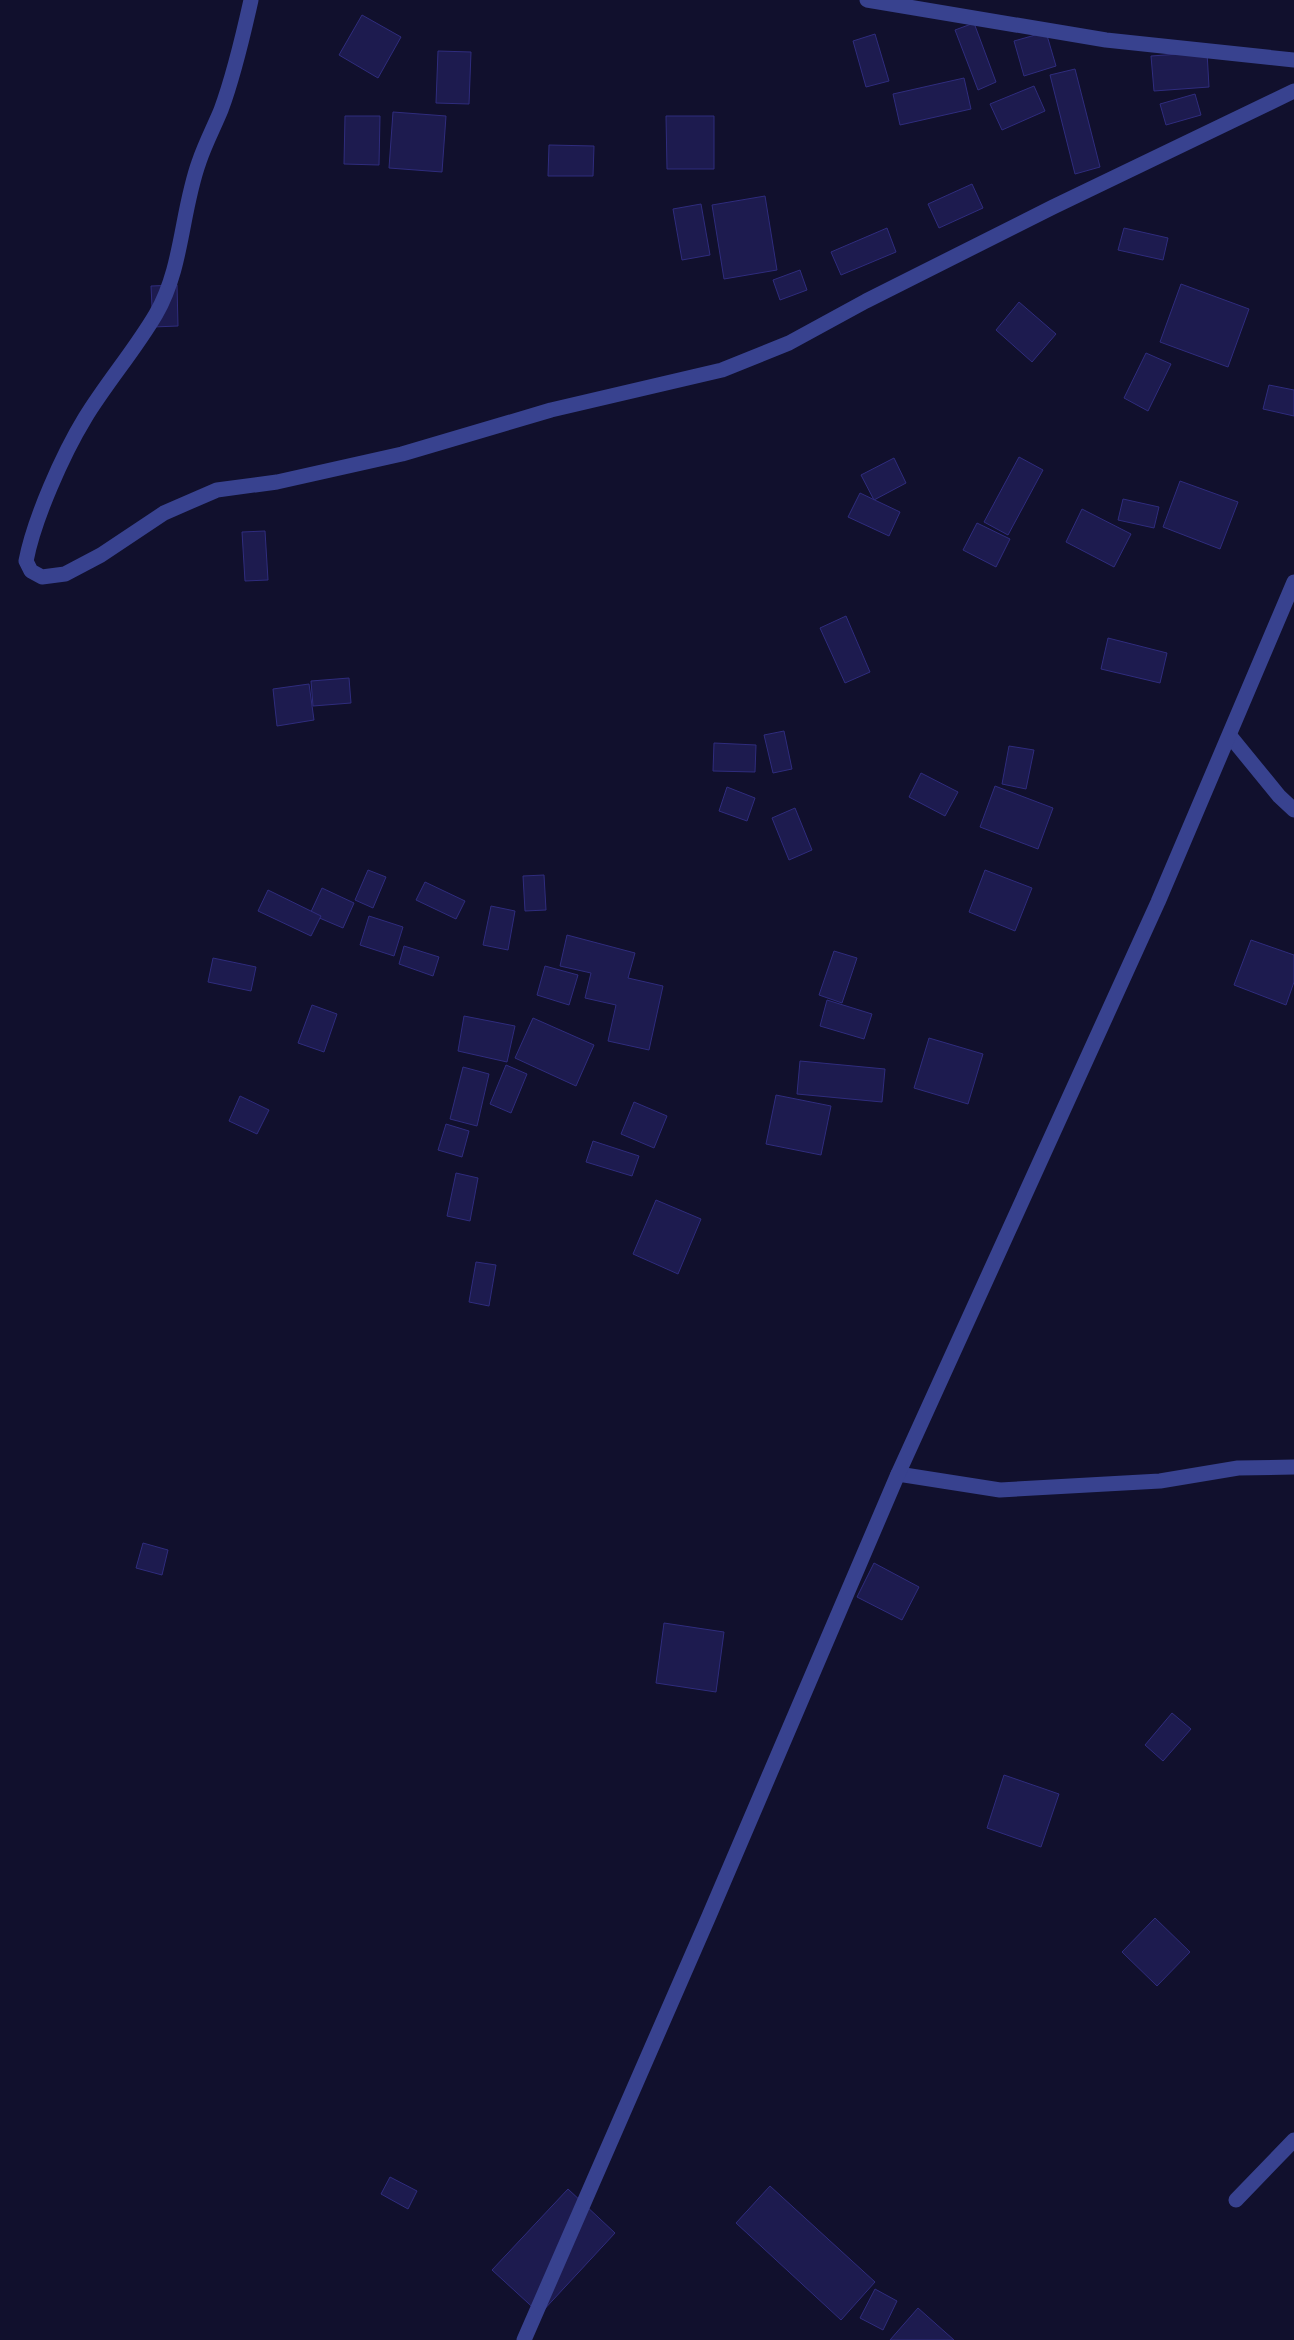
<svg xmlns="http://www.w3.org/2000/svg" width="1294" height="2340" viewBox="0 0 1294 2340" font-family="Signika,sans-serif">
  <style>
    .building { fill: #1d1b4f; stroke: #2f2c7d }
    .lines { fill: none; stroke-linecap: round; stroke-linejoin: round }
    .minor { stroke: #38428f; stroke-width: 15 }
  </style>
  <rect width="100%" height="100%" fill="#11102d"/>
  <g class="building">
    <path d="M362,15L401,37L378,78L339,55Z"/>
    <path d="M974,23L996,82L978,90L955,30Z"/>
    <path d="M1046,32L1056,66L1024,76L1014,41Z"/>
    <path d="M875,34L889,81L866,87L853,41Z"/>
    <path d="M438,51L471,52L469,104L436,103Z"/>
    <path d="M1207,52L1209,87L1154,91L1151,56Z"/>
    <path d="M1075,69L1100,167L1075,174L1050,75Z"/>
    <path d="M964,78L971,109L900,125L893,94Z"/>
    <path d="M1034,86L1045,111L1002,130L990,104Z"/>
    <path d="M1195,94L1201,115L1166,125L1160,104Z"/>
    <path d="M393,112L446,116L442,172L389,168Z"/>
    <path d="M345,116H380L379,165L344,164Z"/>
    <path d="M666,116H714V169H667Z"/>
    <path d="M549,145L594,146L593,176H548Z"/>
    <path d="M972,184L983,208L939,228L928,204Z"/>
    <path d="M765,196L777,270L724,279L712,205Z"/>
    <path d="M701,204L710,255L682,260L673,209Z"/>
    <path d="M887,228L896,252L841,275L831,252Z"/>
    <path d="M1124,228L1168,238L1163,260L1118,250Z"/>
    <path d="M800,270L807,290L780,300L773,280Z"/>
    <path d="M1181,284L1249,309L1228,367L1160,342Z"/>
    <path d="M177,285L178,326L153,327L151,286Z"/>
    <path d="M1019,302L1056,334L1032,362L996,330Z"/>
    <path d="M1146,353L1171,364L1148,411L1124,398Z"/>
    <path d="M1269,385L1294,390V416L1263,409Z"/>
    <path d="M1019,457L1043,470L1008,535L984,522Z"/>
    <path d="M894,458L906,483L874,500L861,475Z"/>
    <path d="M1180,481L1238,502L1220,549L1163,527Z"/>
    <path d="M860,493L900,512L889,536L848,517Z"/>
    <path d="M1123,499L1159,507L1154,528L1118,520Z"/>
    <path d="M1082,509L1131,534L1114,567L1066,542Z"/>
    <path d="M977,523L1010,539L996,567L963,550Z"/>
    <path d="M265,531L268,580L245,581L242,532Z"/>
    <path d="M846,616L870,672L845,683L820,628Z"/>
    <path d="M1108,638L1167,653L1160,683L1101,669Z"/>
    <path d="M349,678L351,703L313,706L311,681Z"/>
    <path d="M309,684L314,720L277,726L273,689Z"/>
    <path d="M784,731L792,769L773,773L764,735Z"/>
    <path d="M714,743L756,745L755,772L713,771Z"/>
    <path d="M1009,746L1034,750L1026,789L1002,784Z"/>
    <path d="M921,773L958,792L945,816L909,797Z"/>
    <path d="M995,786L1053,808L1038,849L980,827Z"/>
    <path d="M727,787L755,798L747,821L719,811Z"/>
    <path d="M795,808L812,850L789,860L772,818Z"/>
    <path d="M368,870L386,877L373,908L355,900Z"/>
    <path d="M985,870L1032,888L1015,931L969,912Z"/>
    <path d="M544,875L546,910L525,911L523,876Z"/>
    <path d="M425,882L465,901L456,919L416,900Z"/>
    <path d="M322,888L354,903L343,928L310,914Z"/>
    <path d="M268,890L321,916L311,936L258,911Z"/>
    <path d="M491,906L515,911L508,950L483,945Z"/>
    <path d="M369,916L403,927L394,956L360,945Z"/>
    <path d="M567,935L635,953L628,978L663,986L649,1050L608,1041L616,1005L585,998L591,973L560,966Z"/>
    <path d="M1251,940L1294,955V982L1286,1005L1234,985Z"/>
    <path d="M404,946L439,957L433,976L399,964Z"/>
    <path d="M834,951L857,958L842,1003L819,995Z"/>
    <path d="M213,958L256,967L251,991L208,982Z"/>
    <path d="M545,966L578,975L569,1005L537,995Z"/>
    <path d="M827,1000L872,1014L864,1039L820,1026Z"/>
    <path d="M312,1005L337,1014L324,1052L298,1043Z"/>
    <path d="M464,1016L515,1026L507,1062L458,1051Z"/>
    <path d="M533,1018L594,1045L576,1086L515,1058Z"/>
    <path d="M929,1038L983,1054L968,1104L914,1088Z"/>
    <path d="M800,1061L885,1069L882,1102L797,1094Z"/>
    <path d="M506,1065L527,1074L511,1113L490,1104Z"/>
    <path d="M463,1067L489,1074L477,1126L450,1119Z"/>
    <path d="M776,1095L831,1106L821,1155L766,1144Z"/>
    <path d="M240,1096L269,1110L257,1134L229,1121Z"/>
    <path d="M634,1102L667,1116L654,1148L621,1134Z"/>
    <path d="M446,1124L469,1131L462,1157L438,1150Z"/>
    <path d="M593,1141L639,1156L632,1176L586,1162Z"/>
    <path d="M456,1173L478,1178L470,1221L447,1216Z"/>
    <path d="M656,1200L701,1219L678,1274L633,1254Z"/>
    <path d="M476,1262L496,1265L489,1306L469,1302Z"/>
    <path d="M143,1543L168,1550L162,1575L136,1568Z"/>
    <path d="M874,1563L919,1587L902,1620L857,1597Z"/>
    <path d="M664,1623L724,1632L716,1692L656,1683Z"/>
    <path d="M1172,1713L1191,1729L1163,1761L1145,1745Z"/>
    <path d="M1004,1775L1059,1794L1041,1847L987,1828Z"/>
    <path d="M1155,1918L1190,1952L1157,1986L1122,1952Z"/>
    <path d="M390,2177L417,2191L408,2209L381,2194Z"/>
    <path d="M770,2186L875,2282L841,2320L736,2223Z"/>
    <path d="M568,2189L615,2233L540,2314L492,2270Z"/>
    <path d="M875,2289L897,2301L883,2330L860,2318Z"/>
    <path d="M918,2308L954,2340H890Z"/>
  </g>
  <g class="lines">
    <g class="minor">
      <path d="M251,0C243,36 234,75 221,110C214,127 205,144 199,162C181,212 183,267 156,314C135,350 107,382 85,418C63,454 34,519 26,561L31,571L42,577L65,574L101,555L164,513L217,490L277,482L402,454L551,410L722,370L789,343L866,301L1053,207L1294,91"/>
      <path d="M867,0L1106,40L1294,60"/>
      <path d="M1230,736L1279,796L1294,810"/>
      <path d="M898,1474L1000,1490L1160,1481L1238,1468L1294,1467"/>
      <path d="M1236,2200L1294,2140"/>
      <path d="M524,2340L709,1916L898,1474L1158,902L1294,582"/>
    </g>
  </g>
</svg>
